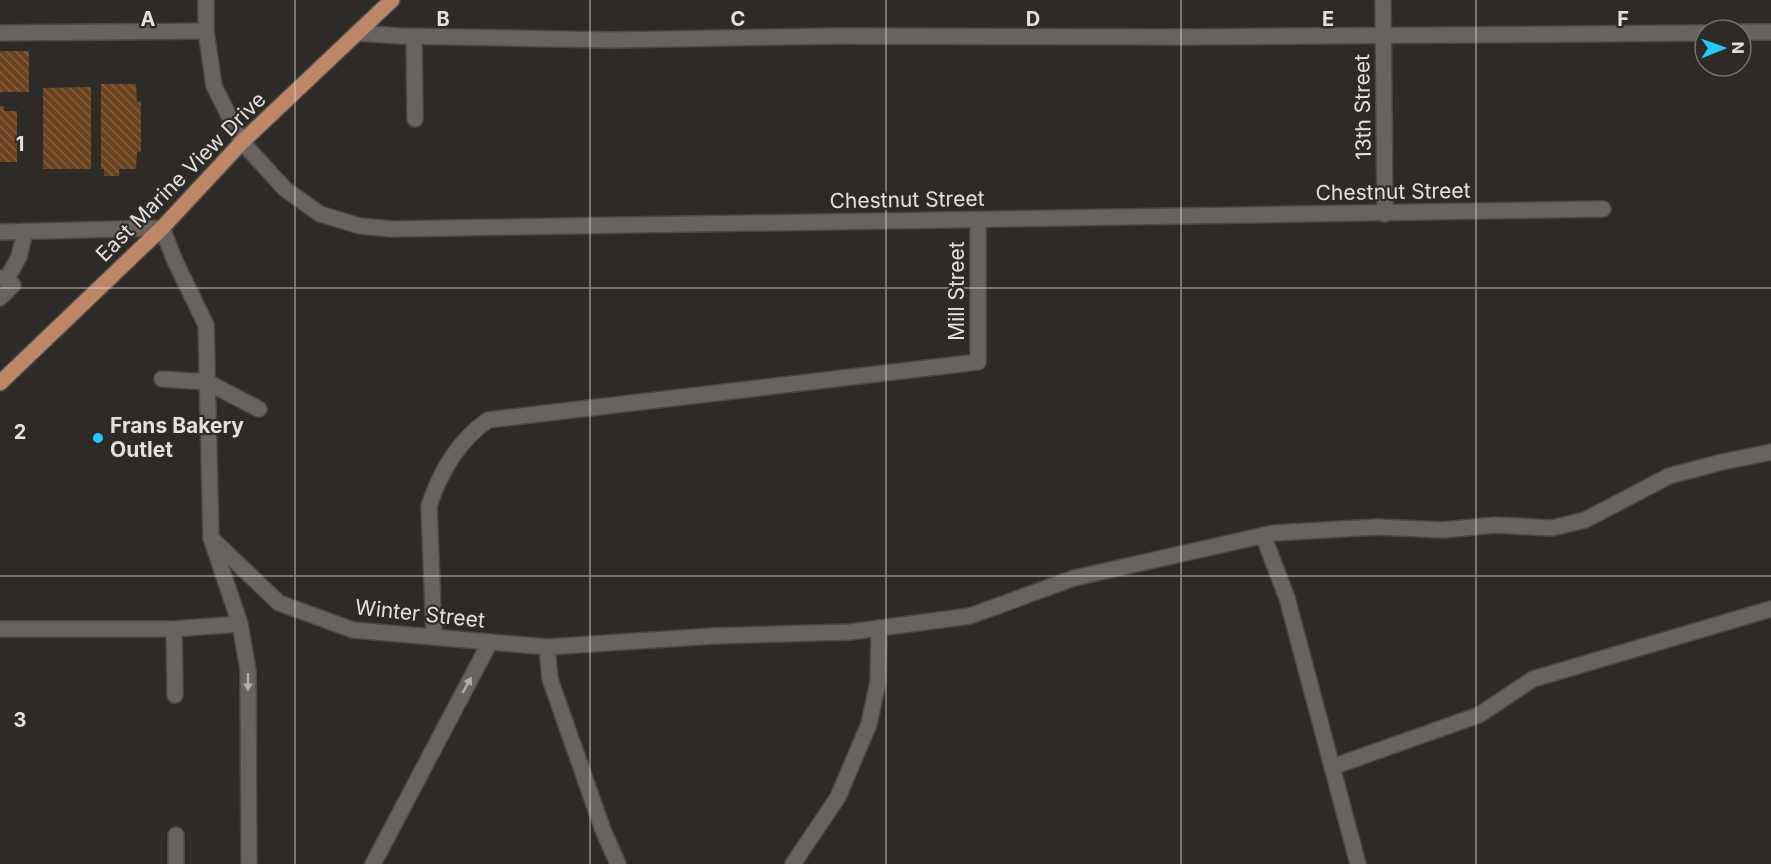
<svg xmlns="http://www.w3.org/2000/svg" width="1771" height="864" viewBox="0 0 1771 864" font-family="Inter,sans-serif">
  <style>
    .building { fill: url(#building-back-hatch) }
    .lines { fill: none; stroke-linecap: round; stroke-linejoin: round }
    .minor-casing { stroke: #4c4846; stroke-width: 18 }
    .major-casing { stroke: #4c4846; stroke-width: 18 }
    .minor { stroke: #696360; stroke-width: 15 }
    .major { stroke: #bc8667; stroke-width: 15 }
    .oneway { fill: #b2aeac }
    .grid { fill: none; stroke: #e3e0de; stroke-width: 1.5; stroke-opacity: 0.55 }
    .poi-dot { fill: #25c9fe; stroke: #2e2a27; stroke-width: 2 }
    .labels { text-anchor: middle; stroke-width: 4.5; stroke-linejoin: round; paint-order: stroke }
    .street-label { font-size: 21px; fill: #e3e0de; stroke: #2e2a27 }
    .poi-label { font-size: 21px; font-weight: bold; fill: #e3e0de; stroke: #2e2a27; text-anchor: start }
    .grid-label { font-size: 20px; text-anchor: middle; font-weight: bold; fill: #e3e0de; stroke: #2e2a27; stroke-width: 4.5; stroke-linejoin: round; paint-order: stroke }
  </style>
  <defs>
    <pattern id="building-back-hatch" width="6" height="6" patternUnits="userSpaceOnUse" patternTransform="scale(1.5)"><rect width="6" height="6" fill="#6c431f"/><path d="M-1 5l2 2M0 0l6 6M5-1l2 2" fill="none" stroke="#815e3f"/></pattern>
  </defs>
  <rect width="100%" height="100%" fill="#2e2a27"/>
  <g class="building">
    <rect x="0" y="51" width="29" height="41"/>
    <path d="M101,84H136L137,102L141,101V152H137L136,169H119V176H104V169H101Z"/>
    <path d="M91,87V169H43V88Z"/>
    <path d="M0,106H4V111H17V162H0Z"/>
  </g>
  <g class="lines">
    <defs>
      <g id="minor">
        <path d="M206,0V31L214,86L242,142L285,189L320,214L360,226L392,229L1603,209"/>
        <path d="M1383,0L1385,214"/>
        <path d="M1741,32H1771"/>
        <path d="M0,33L206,31"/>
        <path d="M357,33L400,36L611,40L836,36L1186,37L1705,33"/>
        <path d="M414,37L415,119"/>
        <path d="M0,232L162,228L175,261L206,325L211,538L240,624L248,670L249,864"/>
        <path d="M0,278H7L19,257L25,231"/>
        <path d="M0,298L13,285L7,278"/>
        <path d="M162,379L207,382L259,409"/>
        <path d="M1263,535L1287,598L1358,864"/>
        <path d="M211,538L279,603L353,630L547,647L713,636L850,632L970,616L1074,578L1274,533L1377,527L1443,530L1495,525L1552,528L1585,520L1669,476L1722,462L1771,452"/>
        <path d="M0,629H174L240,624"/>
        <path d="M174,629L175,695"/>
        <path d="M434,637L429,506C440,472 458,441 488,420L978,362V220"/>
        <path d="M547,647L550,679L603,830L618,864"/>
        <path d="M1332,767L1479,715L1533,679L1771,609"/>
        <path d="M176,864V835"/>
        <path d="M373,864L490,642"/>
        <path d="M793,864L838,797L869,724L878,682L879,628"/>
      </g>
      <path id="major" d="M0,383L162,228L242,142L392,0"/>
    </defs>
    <use href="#minor" class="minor-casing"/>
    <use href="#major" class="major-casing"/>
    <use href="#minor" class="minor"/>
    <use href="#major" class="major"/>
  </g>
  <defs><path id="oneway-solid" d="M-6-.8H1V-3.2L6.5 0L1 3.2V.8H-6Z" transform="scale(1.5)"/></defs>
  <g class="oneway">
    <use href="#oneway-solid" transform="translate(248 682) rotate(90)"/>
    <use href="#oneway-solid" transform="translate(467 685) rotate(-61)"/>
  </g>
  <path class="grid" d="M295,0V864M590,0V864M886,0V864M1181,0V864M1476,0V864M0,288H1771M0,576H1771"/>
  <circle class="poi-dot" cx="98" cy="438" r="6"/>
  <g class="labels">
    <g class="street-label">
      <text transform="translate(1363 107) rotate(-91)" y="7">13th Street</text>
      <text transform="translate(181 177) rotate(-45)" y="7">East Marine View Drive</text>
      <text transform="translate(1393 192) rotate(-1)" y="7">Chestnut Street</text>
      <text transform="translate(907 200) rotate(-1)" y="7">Chestnut Street</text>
      <text transform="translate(957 291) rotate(-90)" y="7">Mill Street</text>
      <text transform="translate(420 614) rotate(6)" y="7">Winter Street</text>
    </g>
    <g class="poi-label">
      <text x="110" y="433">Frans Bakery<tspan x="110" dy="24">Outlet</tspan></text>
    </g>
  </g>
  <g class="grid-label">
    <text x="148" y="26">A</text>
    <text x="443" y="26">B</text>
    <text x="738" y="26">C</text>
    <text x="1033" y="26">D</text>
    <text x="1328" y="26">E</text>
    <text x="1623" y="26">F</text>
    <text x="20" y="151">1</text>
    <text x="20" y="439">2</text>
    <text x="20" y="727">3</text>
  </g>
  <g transform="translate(1723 48) rotate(89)"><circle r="28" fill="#2e2a27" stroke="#767370" stroke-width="1.5"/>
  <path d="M0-4.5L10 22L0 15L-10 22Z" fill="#25c9fe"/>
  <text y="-9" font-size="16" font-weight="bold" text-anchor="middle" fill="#e3e0de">N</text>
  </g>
</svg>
